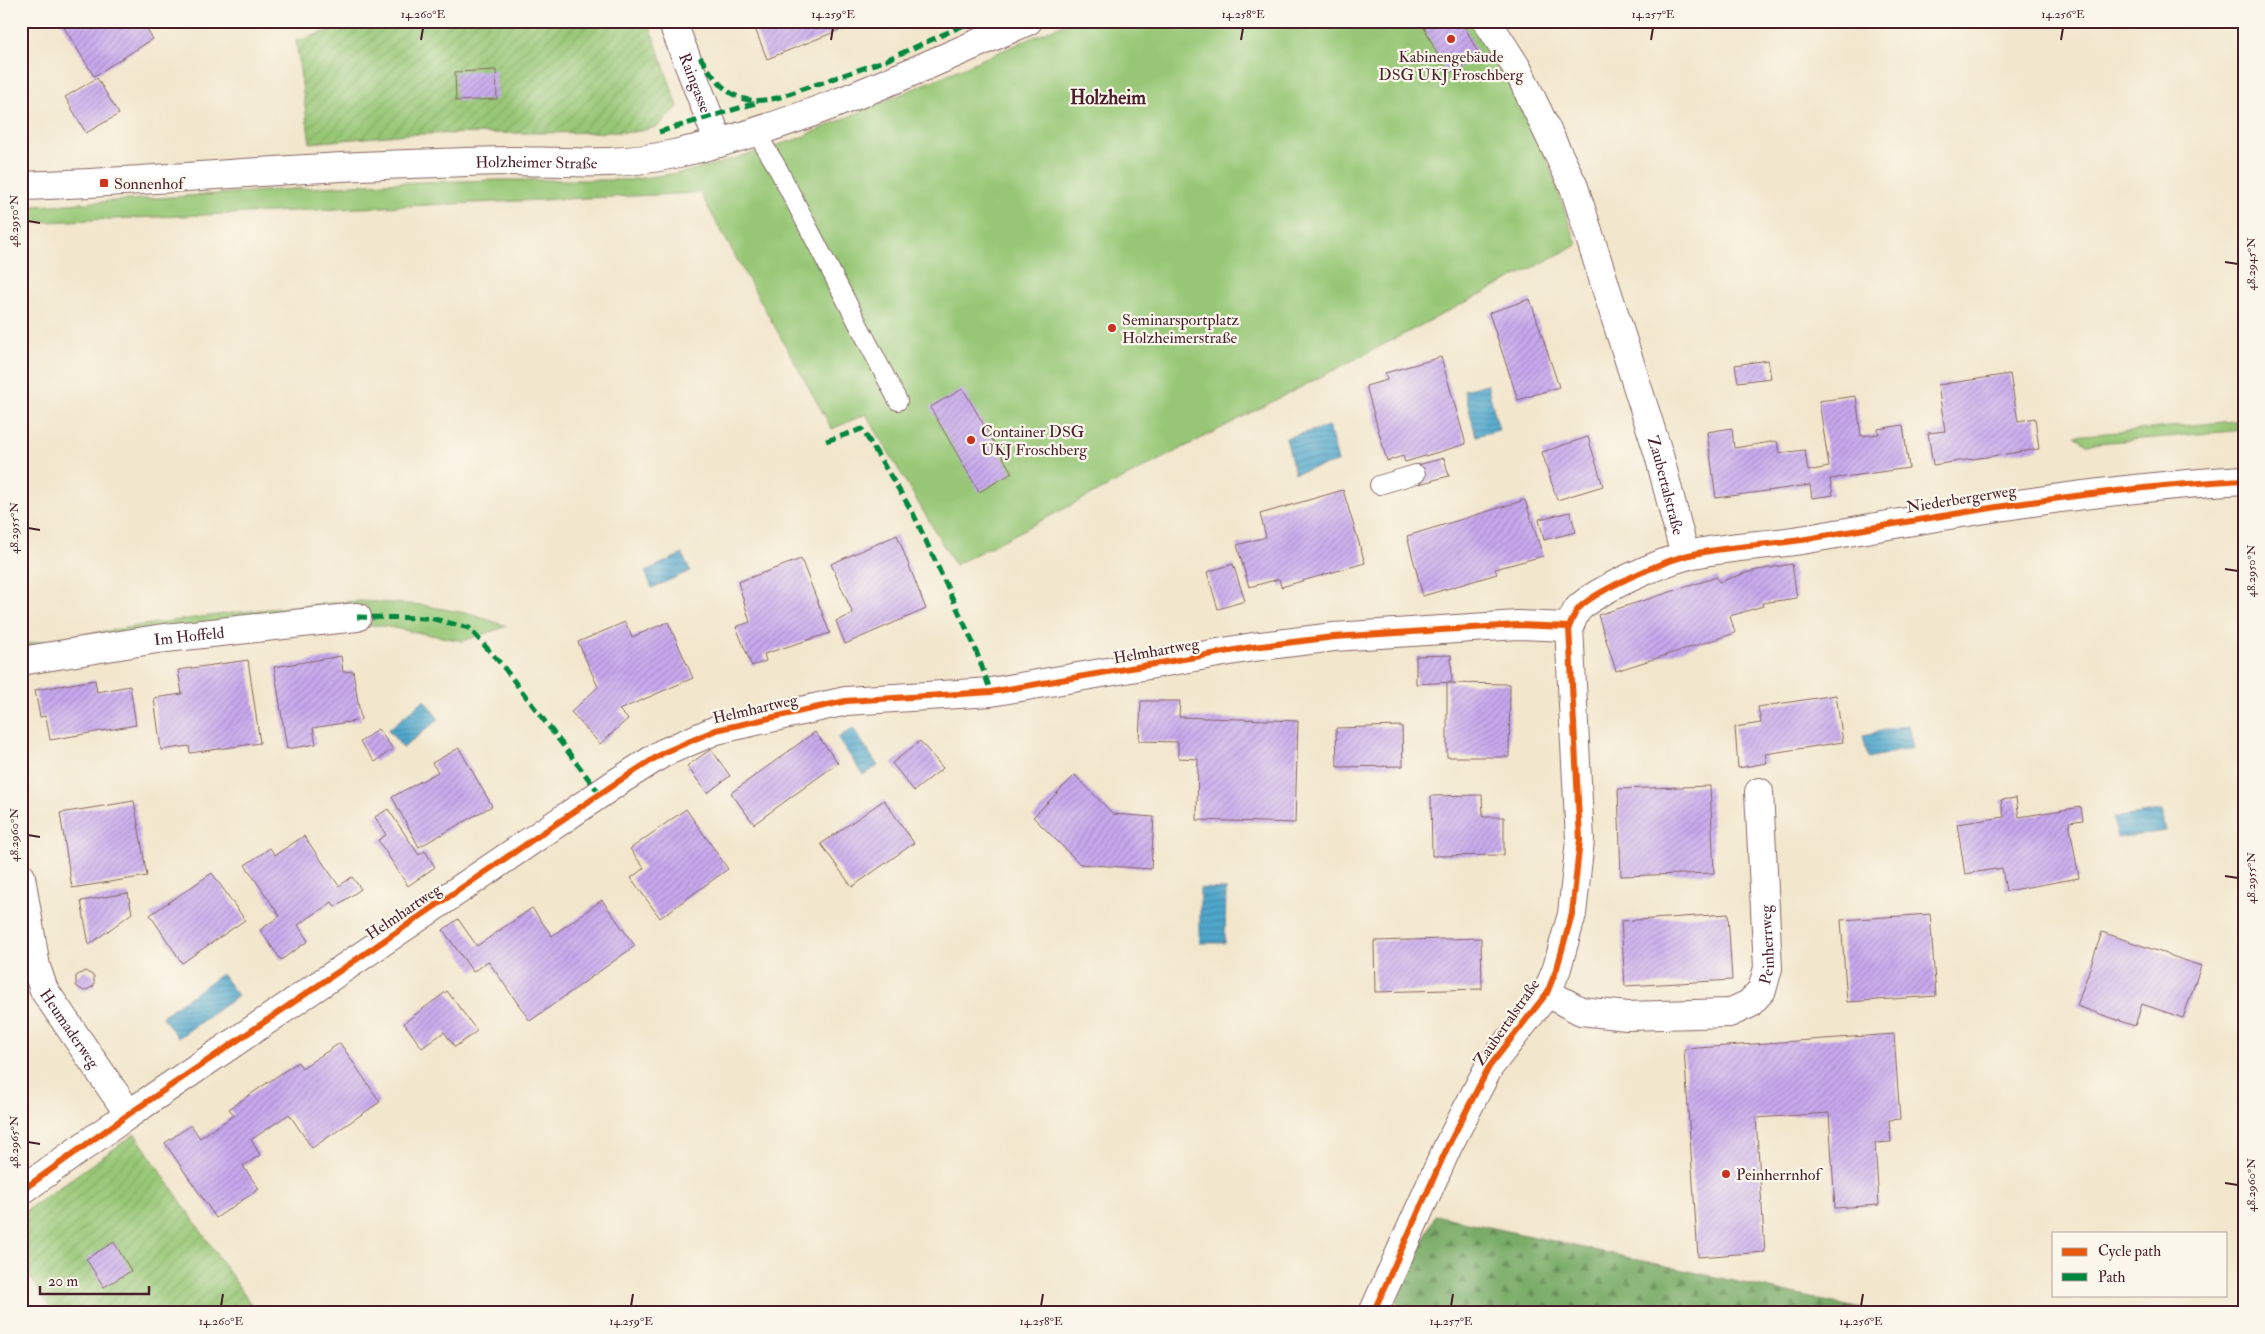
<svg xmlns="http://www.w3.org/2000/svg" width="2265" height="1334" viewBox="0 0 2265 1334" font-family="'IM FELL Double Pica',serif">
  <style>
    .green { fill: #97c776; stroke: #707350 }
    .forest { fill: url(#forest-firs); stroke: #626649 }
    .garden { fill: url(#garden-furrows); stroke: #707350 }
    .water { fill: url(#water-rules); stroke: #4c637c }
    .building { fill: url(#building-hatch) }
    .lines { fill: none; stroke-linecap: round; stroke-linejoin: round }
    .service-casing { stroke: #856563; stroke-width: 20 }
    .minor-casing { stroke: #856563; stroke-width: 30 }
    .tertiary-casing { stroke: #856563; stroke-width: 30 }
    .service { stroke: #fff; stroke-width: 18 }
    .minor { stroke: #fff; stroke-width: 28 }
    .tertiary { stroke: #fff; stroke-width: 28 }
    .quiet { stroke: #00873e; stroke-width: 5; stroke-dasharray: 10 5; stroke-linecap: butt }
    .cycleway-casing { stroke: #fbf7ec; stroke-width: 9 }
    .cycleway { stroke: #e8590c; stroke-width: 6 }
    .ticks { fill: none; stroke: #4a1f2b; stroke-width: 2 }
    .poi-dot { fill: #c8321e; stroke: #fbf7ec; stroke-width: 2 }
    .labels { text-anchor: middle; stroke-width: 4.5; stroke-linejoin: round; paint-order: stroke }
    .poi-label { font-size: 16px; fill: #4a1f2b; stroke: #fbf7ec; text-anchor: start }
    .street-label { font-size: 16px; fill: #4a1f2b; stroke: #fbf7ec }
    .quarter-label { font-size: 19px; font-weight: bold; fill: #4a1f2b; stroke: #fbf7ec }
    .neatline { fill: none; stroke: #4a1f2b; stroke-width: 2 }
    .ticks-label { font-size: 12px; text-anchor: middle; fill: #4a1f2b }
  </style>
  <defs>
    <pattern id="forest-firs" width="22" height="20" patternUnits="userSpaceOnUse" patternTransform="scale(1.25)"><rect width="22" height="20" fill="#79ac67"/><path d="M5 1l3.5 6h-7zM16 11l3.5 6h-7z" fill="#658b55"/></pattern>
    <pattern id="garden-furrows" width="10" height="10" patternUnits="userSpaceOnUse" patternTransform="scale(1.25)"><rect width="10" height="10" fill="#97c776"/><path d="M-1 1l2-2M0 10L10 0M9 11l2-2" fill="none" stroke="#84aa66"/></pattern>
    <pattern id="water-rules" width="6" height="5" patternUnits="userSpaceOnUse" patternTransform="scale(1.25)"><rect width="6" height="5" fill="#4fa7cc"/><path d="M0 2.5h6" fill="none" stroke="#4487a6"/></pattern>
    <pattern id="building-hatch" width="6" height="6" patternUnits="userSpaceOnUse" patternTransform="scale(1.25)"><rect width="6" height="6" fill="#c7a9ee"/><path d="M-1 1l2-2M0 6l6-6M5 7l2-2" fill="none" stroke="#a489c1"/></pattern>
  </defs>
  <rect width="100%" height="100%" fill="#fbf7ec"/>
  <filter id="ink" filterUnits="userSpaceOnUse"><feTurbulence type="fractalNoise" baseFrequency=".02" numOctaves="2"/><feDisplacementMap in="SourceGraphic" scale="10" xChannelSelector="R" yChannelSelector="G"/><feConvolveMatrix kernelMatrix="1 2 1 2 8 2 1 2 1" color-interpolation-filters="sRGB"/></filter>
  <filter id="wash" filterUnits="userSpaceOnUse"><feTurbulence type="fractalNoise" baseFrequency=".0096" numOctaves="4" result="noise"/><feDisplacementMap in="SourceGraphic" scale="20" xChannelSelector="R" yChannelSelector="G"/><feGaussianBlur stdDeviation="1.12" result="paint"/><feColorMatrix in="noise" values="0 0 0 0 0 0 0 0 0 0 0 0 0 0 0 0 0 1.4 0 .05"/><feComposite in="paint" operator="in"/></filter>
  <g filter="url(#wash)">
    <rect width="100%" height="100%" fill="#f2e6cc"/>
    <g class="green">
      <path d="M1071,21H1474L1509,81L1546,158L1577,245L955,565L866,414L832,429L700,193L21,223V207L385,183L501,180H629L685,172L717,164L797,139Z"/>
      <path d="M2244,420V430L2087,444L2075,436Z"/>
      <path d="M361,601L422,605L470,614L507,626L463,641L378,625L368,626L367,605L21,650V643L27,644C138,625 248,608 361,601Z"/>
    </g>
    <path class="forest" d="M1435,1215L1879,1313H1392Z"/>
    <g class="garden">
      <path d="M360,21H648L678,107L657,127L634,132L408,134L310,143L296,41Z"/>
      <path d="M135,1134L254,1309L245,1313H54L21,1264V1214Z"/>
    </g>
    <g class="water">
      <path d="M1487,384L1499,430L1476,436L1464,390Z"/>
      <path d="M1329,426L1338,462L1295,473L1286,438Z"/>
      <path d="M682,554L690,571L652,588L645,571Z"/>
      <path d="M424,700L439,719L403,748L388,730Z"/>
      <path d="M1908,725L1913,748L1868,758L1863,735Z"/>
      <path d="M853,728L878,766L863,775L838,738Z"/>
      <path d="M2162,811L2166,831L2117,838L2113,818Z"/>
      <path d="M1200,888L1226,889L1225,943H1200Z"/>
      <path d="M222,974L238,996L178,1038L162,1016Z"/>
    </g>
    <g id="blocks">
      <g class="building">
        <path d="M60,21H142L153,39L94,76Z"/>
        <path d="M752,21H839L842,29L767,59Z"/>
        <path d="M1421,21H1462L1480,57L1447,74Z"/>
        <path d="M496,70L497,99L456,101L455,72Z"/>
        <path d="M97,78L119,114L86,133L65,97Z"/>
        <path d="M1530,299L1559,387L1518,400L1489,313Z"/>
        <path d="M1441,357L1466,444L1405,462L1403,456L1387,461L1366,386L1387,380L1385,373Z"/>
        <path d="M1768,360L1771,378L1738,382L1735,365Z"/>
        <path d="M2010,374L2018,421L2035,418L2039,449L1933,465L1928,433L1945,431L1938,385Z"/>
        <path d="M963,389L1012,473L979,492L930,407Z"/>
        <path d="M1856,396L1861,436L1879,434L1878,429L1903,425L1909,468L1830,479L1833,495L1812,498L1810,485L1716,498L1707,432L1732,428L1734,448L1777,441L1779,453L1805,450L1808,471L1829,467L1819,401Z"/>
        <path d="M1588,437L1603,486L1557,500L1542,452Z"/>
        <path d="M1444,458L1449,476L1419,484L1414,466Z"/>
        <path d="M1343,490L1365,563L1281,587L1279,579L1249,587L1237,545L1266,537L1260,514Z"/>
        <path d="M1525,500L1543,556L1495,569L1497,574L1423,596L1407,536Z"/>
        <path d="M1570,512L1576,532L1544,540L1539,519Z"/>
        <path d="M897,535L926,609L845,644L836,621L853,614L831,564Z"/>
        <path d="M801,559L830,633L764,654L766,661L752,666L736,627L750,622L738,582Z"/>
        <path d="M1233,564L1245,601L1218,609L1207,572Z"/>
        <path d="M1792,564L1797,598L1762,603L1763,606L1730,616L1735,633L1616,671L1598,615L1717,577L1719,582L1752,571Z"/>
        <path d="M625,622L632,637L668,622L693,678L619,710L628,719L600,744L571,712L598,687L578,642Z"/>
        <path d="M1451,655L1452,682L1416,684V656Z"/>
        <path d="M341,656L343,672L353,671L361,720L313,728L316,744L287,749L274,667Z"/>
        <path d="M248,660L260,743L190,753L189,746L161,750L154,698L182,694L178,670Z"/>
        <path d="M95,680L97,692L130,686L136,725L50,740L46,716L40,717L35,690Z"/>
        <path d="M1447,683L1510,684L1509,757H1447Z"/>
        <path d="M1836,695L1843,742L1765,754L1767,763L1738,768L1735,727L1761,723L1758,707Z"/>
        <path d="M1141,701H1180L1179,717L1298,721L1295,823L1197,820L1198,759L1178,758V742L1139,741Z"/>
        <path d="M1402,726L1403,766L1337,767L1336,728Z"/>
        <path d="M378,729L393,749L375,762L360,742Z"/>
        <path d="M815,732L838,763L754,824L731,793Z"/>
        <path d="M920,741L943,768L914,791L892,763Z"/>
        <path d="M459,748L492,806L419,847L392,797L438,772L432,763Z"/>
        <path d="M711,749L730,776L707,793L687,766Z"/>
        <path d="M1075,775L1113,814L1154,817L1151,869L1080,864L1033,817Z"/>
        <path d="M1710,786L1714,873L1621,876L1618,789Z"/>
        <path d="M1482,795L1483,817H1504V855L1432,856L1431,796Z"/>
        <path d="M2016,798L2019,817L2081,807L2083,820L2069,822L2079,878L2006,891L2002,868L1965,874L1957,824L2004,817L2001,800Z"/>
        <path d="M884,800L914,843L852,887L821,844Z"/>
        <path d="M134,801L147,876L72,888L60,813Z"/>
        <path d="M388,809L419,855L425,851L435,867L408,886L378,840L386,835L375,817Z"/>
        <path d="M686,809L728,869L660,918L631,878L644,868L630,849Z"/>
        <path d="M304,836L339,886L352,877L361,889L335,907L332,902L298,925L308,941L281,960L260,930L280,916L245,865L270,848L275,855Z"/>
        <path d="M212,873L245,920L182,963L150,915Z"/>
        <path d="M128,893L132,913L89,945L81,901Z"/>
        <path d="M602,900L635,946L530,1021L488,961L473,972L443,930L458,919L477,946L532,908L552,936Z"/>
        <path d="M1728,914L1732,980L1625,986L1621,921Z"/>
        <path d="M1930,914L1936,996L1847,1002L1841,920Z"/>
        <path d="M2102,932L2201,966L2183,1018L2142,1004L2135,1026L2077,1006Z"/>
        <path d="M1481,938L1482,989L1375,992L1374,941Z"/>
        <path d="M85,971L94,976V986L84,991L76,986V976Z"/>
        <path d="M447,991L477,1031L455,1047L444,1032L422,1048L404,1023Z"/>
        <path d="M1894,1034L1900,1119L1889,1120L1891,1142L1875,1143L1879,1205L1835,1208L1829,1113L1756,1118L1765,1252L1698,1257L1684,1049Z"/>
        <path d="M340,1043L380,1102L312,1148L289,1114L251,1140L260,1155L243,1166L259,1189L216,1218L165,1143L191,1125L200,1138L234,1115L229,1109L264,1085L298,1062L302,1068Z"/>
        <path d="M114,1242L131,1271L104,1287L86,1259Z"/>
      </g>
    </g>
  </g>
  <g filter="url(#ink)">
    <use href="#blocks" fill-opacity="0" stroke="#856563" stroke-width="1"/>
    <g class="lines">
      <defs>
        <g id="service">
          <path d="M755,131L776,165L898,401"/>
          <path d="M1379,485L1416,474"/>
        </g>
        <g id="minor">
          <path id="s1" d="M672,21L719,143"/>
          <path id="s2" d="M1487,21L1517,68L1574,187L1659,455L1685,556"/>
          <path id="s3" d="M21,661L157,639L357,617"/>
          <path id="s4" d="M21,877L36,967L44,990L129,1114"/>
          <path id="s5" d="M1547,993L1581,1011L1627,1016L1729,1013L1749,1004L1762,990L1768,968L1759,792"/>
          <path d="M21,1191L129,1114L619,781L663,753L716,730L846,701L991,692L1253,647L1334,637L1518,625L1569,627"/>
          <path d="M1373,1313L1448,1146L1489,1067L1547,993L1557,968L1572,914L1580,840L1569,627C1572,621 1575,611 1580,607C1599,589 1660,563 1685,556C1727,545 1771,546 1813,538C1956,513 2098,488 2244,480"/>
        </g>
        <g id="tertiary">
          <path id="s6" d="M21,186C151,182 280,168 410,164C444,163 479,161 514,161C567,162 622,166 674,154C794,128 916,70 1028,21"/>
        </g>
      </defs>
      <use href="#service" class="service-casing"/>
      <use href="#minor" class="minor-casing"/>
      <use href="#tertiary" class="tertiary-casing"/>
      <use href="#service" class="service"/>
      <use href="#minor" class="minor"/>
      <use href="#tertiary" class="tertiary"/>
      <g class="quiet">
        <path d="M700,57C722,90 735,107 777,98L884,61L973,21"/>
        <path d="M659,132L756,103"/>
        <path d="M826,441L862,429L913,513L974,645L991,692"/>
        <path d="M357,617L430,618L469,628L502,665L600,794"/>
      </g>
      <defs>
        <g id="cycleway">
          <path d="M21,1191L129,1114L619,781L663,753L716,730L846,701L991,692L1253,647L1334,637L1518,625L1569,627"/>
          <path d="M1373,1313L1448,1146L1489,1067L1547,993L1557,968L1572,914L1580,840L1569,627C1572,621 1575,611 1580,607C1599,589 1660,563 1685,556C1727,545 1771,546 1813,538C1956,513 2098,488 2244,480"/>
        </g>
      </defs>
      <use href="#cycleway" class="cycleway-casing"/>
      <use href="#cycleway" class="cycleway"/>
    </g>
  </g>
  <path class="ticks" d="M421,40L423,28M831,40L833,28M1241,40L1243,28M1651,40L1653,28M2061,40L2063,28M28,221L40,223M2225,262L2238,264M28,528L40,530M2225,569L2238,571M28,835L40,837M2225,876L2238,878M28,1142L40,1144M2225,1183L2238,1185M221,1306L223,1294M631,1306L633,1294M1041,1306L1043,1294M1451,1306L1453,1294M1861,1306L1863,1294"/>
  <g class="poi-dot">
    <circle cx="1451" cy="39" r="5"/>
    <rect x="99" y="178" width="10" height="10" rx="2.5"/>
    <circle cx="1112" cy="328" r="5"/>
    <circle cx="971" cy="440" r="5"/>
    <circle cx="1726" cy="1174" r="5"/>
  </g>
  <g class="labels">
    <g class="poi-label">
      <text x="1451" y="62" text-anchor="middle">Kabinengebäude<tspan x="1451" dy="18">DSG UKJ Froschberg</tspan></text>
      <text x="114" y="189">Sonnenhof</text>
      <text x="1122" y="325">Seminarsportplatz<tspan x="1122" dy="18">Holzheimerstraße</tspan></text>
      <text x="981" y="437">Container DSG<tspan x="981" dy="18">UKJ Froschberg</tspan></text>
      <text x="1736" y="1180">Peinherrnhof</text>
    </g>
    <g class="street-label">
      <text dy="6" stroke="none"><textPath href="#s1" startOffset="66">Raingasse</textPath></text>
      <text dy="6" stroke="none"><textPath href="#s6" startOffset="516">Holzheimer Straße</textPath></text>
      <text dy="6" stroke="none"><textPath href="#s2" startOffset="500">Zaubertalstraße</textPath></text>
      <text transform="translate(1961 498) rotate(-9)" y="6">Niederbergerweg</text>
      <text dy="6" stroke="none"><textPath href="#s3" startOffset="170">Im Hoffeld</textPath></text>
      <text transform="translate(1156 650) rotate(-10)" y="6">Helmhartweg</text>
      <text transform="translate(755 708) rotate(-13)" y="6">Helmhartweg</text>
      <text transform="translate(403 911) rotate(-34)" y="6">Helmhartweg</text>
      <text dy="6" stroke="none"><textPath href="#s5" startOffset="274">Peinherrweg</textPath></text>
      <text transform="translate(1506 1022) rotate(-55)" y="6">Zaubertalstraße</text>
      <text dy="6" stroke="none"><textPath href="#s4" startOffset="162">Heumaderweg</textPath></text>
    </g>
    <g class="quarter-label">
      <text x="1108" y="104">Holzheim</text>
    </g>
  </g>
  <rect width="2265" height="1334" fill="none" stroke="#fbf7ec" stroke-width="55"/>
  <rect x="2052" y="1232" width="175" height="65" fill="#fbf7ec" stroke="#b4a19f"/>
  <rect x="2062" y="1248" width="25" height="8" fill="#e8590c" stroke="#b4a19f"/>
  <text x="2098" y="1256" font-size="15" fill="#4a1f2b">Cycle path</text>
  <rect x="2062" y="1273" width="25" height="8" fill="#00873e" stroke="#b4a19f"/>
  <text x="2098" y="1282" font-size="15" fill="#4a1f2b">Path</text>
  <path d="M40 1286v8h109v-8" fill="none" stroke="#4a1f2b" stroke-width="2.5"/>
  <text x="48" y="1286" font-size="15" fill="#4a1f2b" stroke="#fbf7ec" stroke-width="4" paint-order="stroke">20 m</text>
  <rect x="28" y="28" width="2210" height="1278" class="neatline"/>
  <g class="ticks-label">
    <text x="423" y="18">14.260°E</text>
    <text x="833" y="18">14.259°E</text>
    <text x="1243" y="18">14.258°E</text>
    <text x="1653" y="18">14.257°E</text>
    <text x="2063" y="18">14.256°E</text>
    <text transform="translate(14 221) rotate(-90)" y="4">48.2950°N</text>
    <text transform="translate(2251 264) rotate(-90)" y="4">48.2945°N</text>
    <text transform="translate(14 528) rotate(-90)" y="4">48.2955°N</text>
    <text transform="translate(2251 571) rotate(-90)" y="4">48.2950°N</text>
    <text transform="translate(14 835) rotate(-90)" y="4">48.2960°N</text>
    <text transform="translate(2251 878) rotate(-90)" y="4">48.2955°N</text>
    <text transform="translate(14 1142) rotate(-90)" y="4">48.2965°N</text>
    <text transform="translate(2251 1185) rotate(-90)" y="4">48.2960°N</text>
    <text x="221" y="1325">14.260°E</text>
    <text x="631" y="1325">14.259°E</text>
    <text x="1041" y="1325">14.258°E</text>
    <text x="1451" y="1325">14.257°E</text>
    <text x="1861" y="1325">14.256°E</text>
  </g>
</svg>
